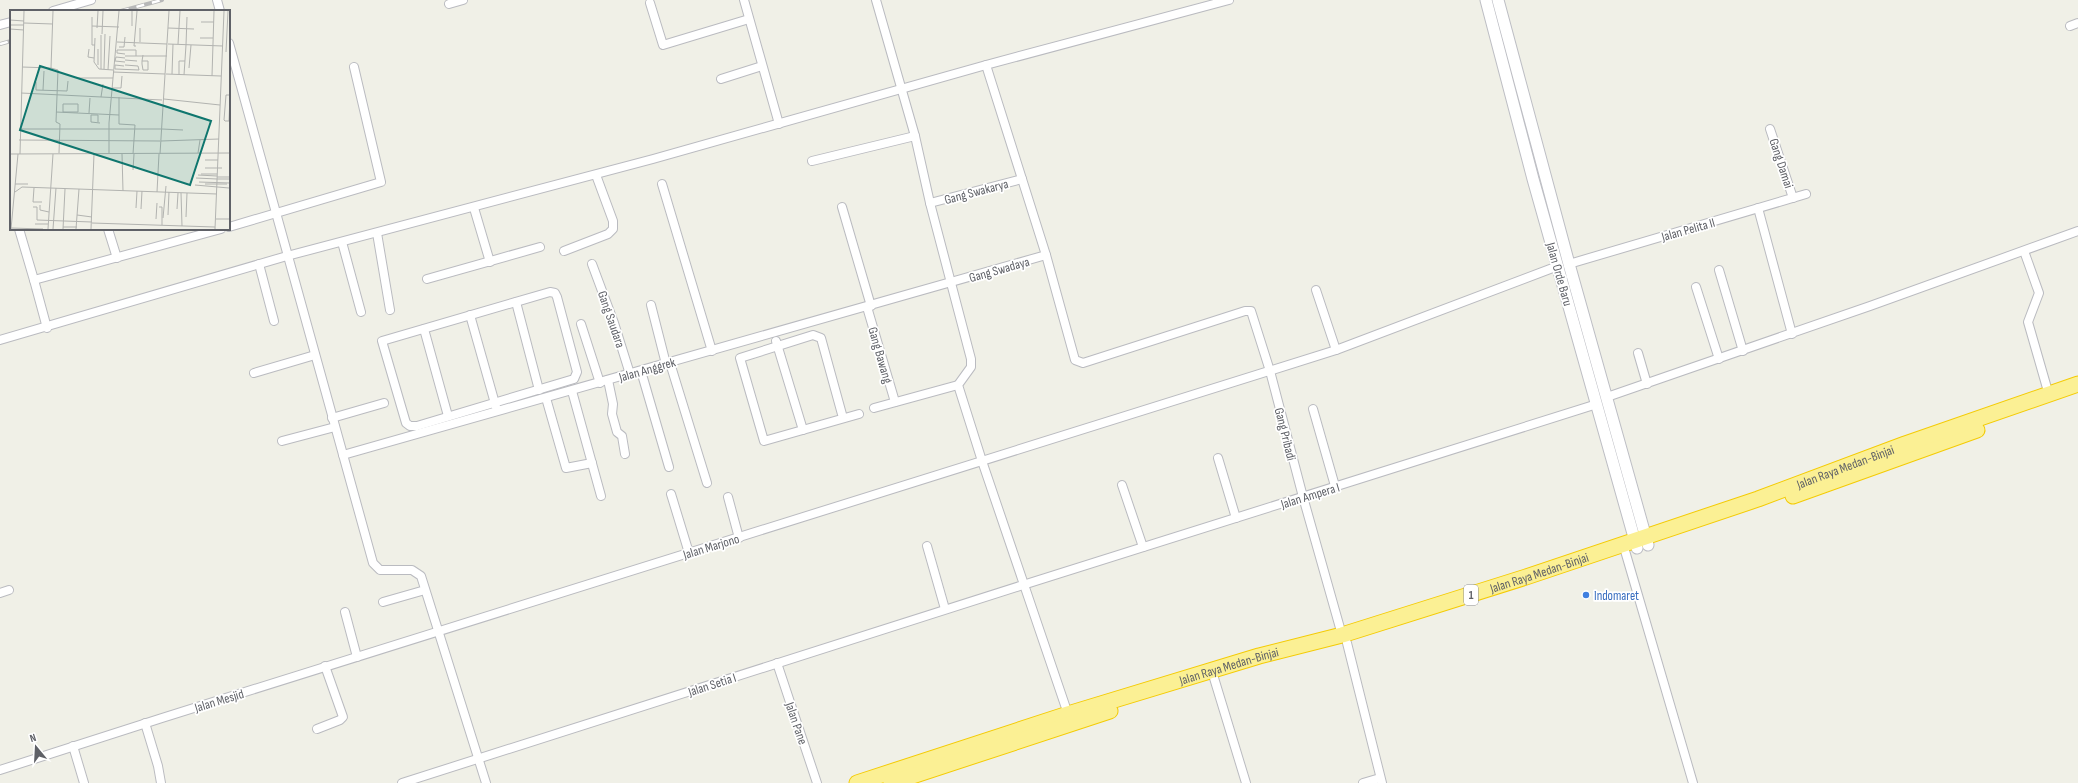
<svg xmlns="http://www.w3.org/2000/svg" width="2078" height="783" viewBox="0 0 2078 783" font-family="'Sofia Sans Condensed',sans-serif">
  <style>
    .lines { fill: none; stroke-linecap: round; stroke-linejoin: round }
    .street-casing { stroke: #babbc0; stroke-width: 10 }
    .secondary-casing { stroke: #bdbec4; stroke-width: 13 }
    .highway-casing { stroke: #f4cb04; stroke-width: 17 }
    .street { stroke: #fff; stroke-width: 8 }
    .secondary { stroke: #fff; stroke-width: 11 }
    .highway { stroke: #fbf094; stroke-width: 15 }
    .rail-casing { stroke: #b7b8b8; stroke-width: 4 }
    .rail { stroke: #fff; stroke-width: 2.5; stroke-dasharray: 8; stroke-linecap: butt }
    .shop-dot { fill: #3f7fe0; stroke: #fff; stroke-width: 1.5 }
    .labels { text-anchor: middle; stroke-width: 3.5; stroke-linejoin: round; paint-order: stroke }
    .shield { fill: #fff; stroke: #8f9095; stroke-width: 1 }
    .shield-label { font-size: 12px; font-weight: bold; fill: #5f6167 }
    .street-label { font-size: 13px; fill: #5f6167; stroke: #fff }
    .shop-label { font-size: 13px; fill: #366cbe; stroke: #fff; text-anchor: start }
    .inset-road { fill: none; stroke: #b2b3b0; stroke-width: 1 }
    .view { fill: #0f766e; fill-opacity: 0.15; stroke: #0f766e; stroke-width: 2 }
    .inset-edge { fill: none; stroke: #5f6167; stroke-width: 2 }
  </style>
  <rect width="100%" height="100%" fill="#f0f0e7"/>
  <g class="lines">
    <defs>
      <g id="street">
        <path d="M217,0L220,11"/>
        <path d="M744,0L779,124"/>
        <path d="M876,0L915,136L930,203L971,359V367L958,385L982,461L1068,714"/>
        <path d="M650,3L663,45L749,19"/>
        <path d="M449,4L463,0"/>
        <path d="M53,11L91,0"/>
        <path d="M0,25L11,22"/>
        <path d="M2070,26L2078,23"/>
        <path d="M229,43L373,563L380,570H412L421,576L486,783"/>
        <path d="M986,65L1046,255L1075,360L1083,363L1245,311H1251L1270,371L1303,497L1342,635"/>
        <path d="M721,79L762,66"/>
        <path d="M1770,129L1793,198"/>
        <path d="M812,161L915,136"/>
        <path d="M662,184L712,351"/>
        <path d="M930,203L1022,179"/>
        <path d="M842,207L871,306"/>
        <path d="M474,208L490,262"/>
        <path d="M1758,208L1792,334"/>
        <path d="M229,227L381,182L354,67"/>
        <path d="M19,229L34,280L221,229"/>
        <path d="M108,229L117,258"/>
        <path d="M377,233L390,310"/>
        <path d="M342,242L361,312"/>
        <path d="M564,251L608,234L613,229V221L596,175"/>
        <path d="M2024,251L2039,293L2028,322L2049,395"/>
        <path d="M259,264L274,321"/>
        <path d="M592,264L614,323L630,374"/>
        <path d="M1569,264L1806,194"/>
        <path d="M1719,270L1743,351"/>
        <path d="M427,279L540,247"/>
        <path d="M34,280L47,328"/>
        <path d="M1696,287L1719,359"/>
        <path d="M1316,290L1336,350"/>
        <path d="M550,292L555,293L557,297L577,372L574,379L417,426H410L406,423L382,341Z"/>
        <path d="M516,302L539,390"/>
        <path d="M651,305L666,364"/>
        <path d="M867,307L895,402"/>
        <path d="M470,315L496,407"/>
        <path d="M581,324L600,383"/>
        <path d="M424,329L448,416"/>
        <path d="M0,340L287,256L653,159L986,65L1229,0"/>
        <path d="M776,341L803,430"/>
        <path d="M1638,353L1647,384"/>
        <path d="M670,363L707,483"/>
        <path d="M641,371L669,467"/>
        <path d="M254,373L315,355"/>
        <path d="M608,380L613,404L612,414L617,432L622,436L625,454"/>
        <path d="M572,391L601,496"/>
        <path d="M1607,397L1870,306L2078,231"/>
        <path d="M546,398L566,468L592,463"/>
        <path d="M874,408L958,385"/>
        <path d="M1313,409L1335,486"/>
        <path d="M332,418L384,403"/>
        <path d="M843,418L821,338L813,335L740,358L764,441L859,414"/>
        <path d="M282,441L335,427"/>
        <path d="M343,455L1046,255"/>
        <path d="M1218,458L1236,518"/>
        <path d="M1122,485L1143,547"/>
        <path d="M671,494L689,553"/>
        <path d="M728,497L739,538"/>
        <path d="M1623,544L1693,783"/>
        <path d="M927,546L945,609"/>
        <path d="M0,593L9,590"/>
        <path d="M383,602L425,590"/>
        <path d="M345,612L357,657"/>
        <path d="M1347,643L1382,783"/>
        <path d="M777,663L817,783"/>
        <path d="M1214,678L1246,783"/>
        <path d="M145,723L158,766L161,783"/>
        <path d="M317,729L340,720L343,717L325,666"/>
        <path d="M73,746L84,783"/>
        <path d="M0,770L162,718L1336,350L1558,266"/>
        <path d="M402,783L1023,585L1597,404"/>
        <path d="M1363,783L1380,778"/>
      </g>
      <g id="secondary">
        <path d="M1486,0L1533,179L1637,548"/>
        <path d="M1498,0L1569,264L1648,545"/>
      </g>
      <g id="highway">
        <path d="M1793,496L1977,430"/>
        <path id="s1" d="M857,783L1068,714L1259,656L1342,635L1526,577L1758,499L1905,444L2078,384"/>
        <path d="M891,783L1110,711"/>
      </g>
    </defs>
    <use href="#street" class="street-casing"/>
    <use href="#secondary" class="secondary-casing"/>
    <use href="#highway" class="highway-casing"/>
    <use href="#street" class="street"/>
    <use href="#secondary" class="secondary"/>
    <use href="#highway" class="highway"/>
    <defs>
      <g id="rail">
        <path d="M121,11L162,0"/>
        <path d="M0,44L11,41"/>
      </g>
    </defs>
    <use href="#rail" class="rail-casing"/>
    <use href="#rail" class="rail"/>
  </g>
  <circle class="shop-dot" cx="1586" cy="595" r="4"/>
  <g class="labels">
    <rect class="shield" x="1464" y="585" width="14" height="20" rx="3"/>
    <g class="shield-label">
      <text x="1471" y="599">1</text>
    </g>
    <g class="street-label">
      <text transform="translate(1782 163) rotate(72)" y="5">Gang Damai</text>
      <text transform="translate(976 191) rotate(-15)" y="5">Gang Swakarya</text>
      <text transform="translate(1688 229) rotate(-16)" y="5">Jalan Pelita II</text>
      <text transform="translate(999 269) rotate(-16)" y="5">Gang Swadaya</text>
      <text transform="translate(1560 274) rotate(74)" y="5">Jalan Orde Baru</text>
      <text transform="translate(612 319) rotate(71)" y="5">Gang Saudara</text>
      <text transform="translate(881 355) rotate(74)" y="5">Gang Bawang</text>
      <text transform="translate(647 369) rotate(-16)" y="5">Jalan Anggrek</text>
      <text transform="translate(1286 434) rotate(76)" y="5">Gang Pribadi</text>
      <text dy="5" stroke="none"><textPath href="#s1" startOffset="1038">Jalan Raya Medan-Binjai</textPath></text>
      <text transform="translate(1310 495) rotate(-17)" y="5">Jalan Ampera I</text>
      <text transform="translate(711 546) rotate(-17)" y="5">Jalan Marjono</text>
      <text dy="5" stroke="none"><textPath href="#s1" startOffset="714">Jalan Raya Medan-Binjai</textPath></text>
      <text dy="5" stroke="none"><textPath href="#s1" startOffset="390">Jalan Raya Medan-Binjai</textPath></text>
      <text transform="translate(712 684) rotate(-18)" y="5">Jalan Setia I</text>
      <text transform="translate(219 700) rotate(-17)" y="5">Jalan Mesjid</text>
      <text transform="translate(797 723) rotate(71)" y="5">Jalan Pane</text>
    </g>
    <g class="shop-label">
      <text x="1594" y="600">Indomaret</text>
    </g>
  </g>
  <g transform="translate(10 10)">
    <rect width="220" height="220" fill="#f0f0e7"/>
    <path class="inset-road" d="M43,1L41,58L48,60L46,112L50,114L49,143M82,7V35H85M0,10L14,11M191,12H204M14,13L43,14M0,15H14M82,16L109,17M122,16V1M87,18L88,1M158,18L184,19M0,19L14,20M92,24L93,1M85,28L84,52L89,59L103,60M190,28H203M107,32L157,34M130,32V18M158,34L213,36M168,34L170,1M176,35L177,7M126,36H124L127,1M109,37H114L115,27M79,39L78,47L84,48M216,42L218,1M115,44L107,43V40H126V46M115,46H157M115,50L127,51M132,51H138V60H133L132,54V51L133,45M115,52L105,51L106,47L115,48M88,55V39M114,56L105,55V59L129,60L128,56L115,55M12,57L41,58M179,58L181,35M91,59V25M94,59L95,24M98,60L100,26M103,62L155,64M156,64L211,66M162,64L163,34M169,65V51H175M174,65L176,35M202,66L204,1M67,68H103M26,72V80L57,81L58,71M102,78H111L112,66M33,80L34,61M11,83L152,90M91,87L93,74M109,87V114L125,115L123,144M154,89L210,95M53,94H68V102H53ZM46,102L109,105M79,103L80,88M219,111L220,85H216L214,110L215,111H220M88,112V105H81V112L90,113M9,119H151M152,119L173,120M9,130L150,131M151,131L209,129M99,143V113L109,1M188,143L190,130M0,144L220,143M10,144L14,1M112,144L113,181M150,144L159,1M195,150H208M195,158H212M123,160L124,144M191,164H207M188,165L207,166M207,167H220M186,168L207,169M207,169H220M189,172L220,173M5,174H18M195,174H217M185,175L219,178M24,178L23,192H32M5,182L12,177L207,184M147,182L149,144M171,183L172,216M30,195V200L39,202M23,197H27V210L82,212M149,197H152V215M126,198L127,181M131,199L132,181M167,199L168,183M67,205L82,207M158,205L159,182M176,207L177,183M153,208L156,176M146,209L147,193M206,209H220M82,213L205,217M25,214H38M53,217H67M1,218L33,219M1,219L8,144M38,219L43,144M43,219L46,178M53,219L55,179M66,219L69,179M81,219L84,144M205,219L214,1"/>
    <path class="view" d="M30,56L201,111L180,175L10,120Z"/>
    <rect width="220" height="220" class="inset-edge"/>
  </g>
  <g transform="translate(36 747) rotate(342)" stroke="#ffffff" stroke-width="3" paint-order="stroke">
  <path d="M0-3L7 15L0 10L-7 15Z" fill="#5f6167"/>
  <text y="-6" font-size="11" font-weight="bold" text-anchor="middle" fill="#5f6167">N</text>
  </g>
</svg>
